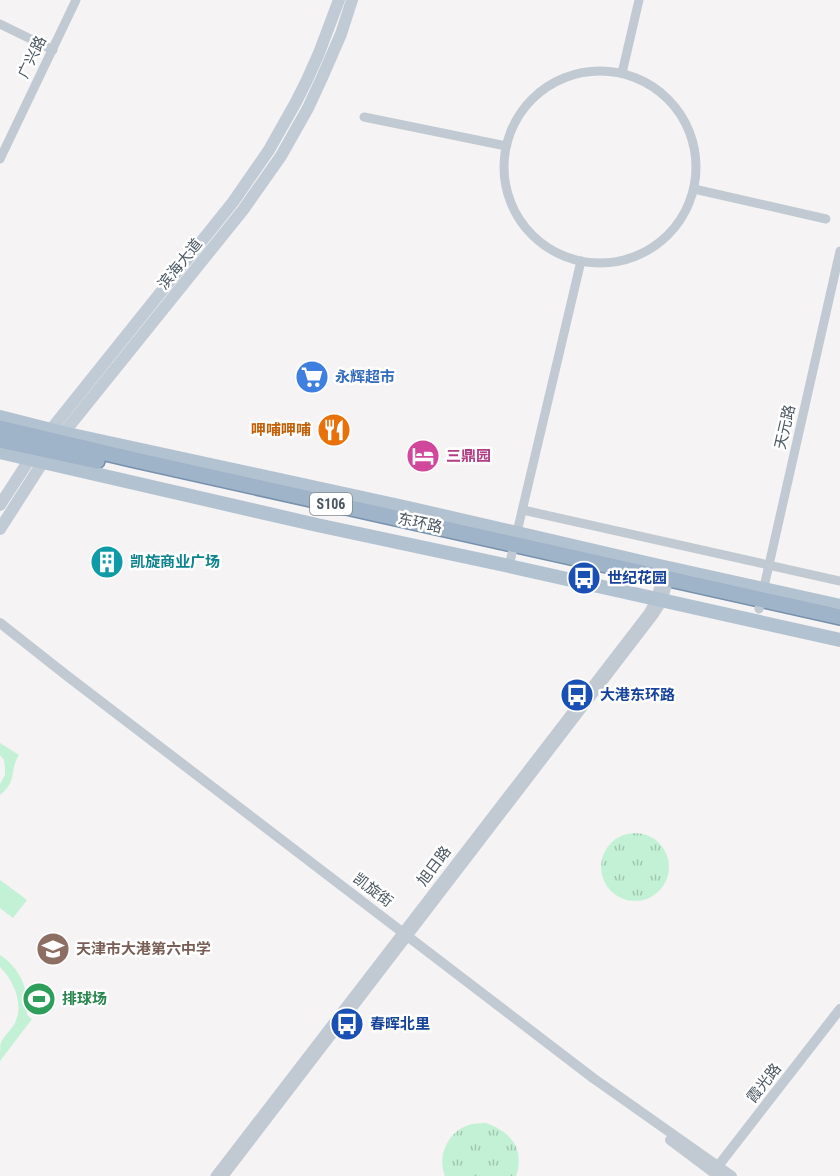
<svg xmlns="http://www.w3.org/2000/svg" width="840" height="1176" viewBox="0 0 840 1176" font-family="'Roboto Condensed','Noto Sans SC',sans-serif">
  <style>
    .grass { fill: url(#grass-tufts) }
    .pitch { fill: #c3f1d5 }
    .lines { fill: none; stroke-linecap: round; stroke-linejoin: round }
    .trunk-casing { stroke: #7690ad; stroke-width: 18 }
    .minor { stroke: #c1cad2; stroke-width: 9 }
    .tertiary { stroke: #c1cad2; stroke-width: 10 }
    .secondary { stroke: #c1cbd6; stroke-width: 12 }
    .primary { stroke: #b3c2d1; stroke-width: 14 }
    .trunk { stroke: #9fb4c9; stroke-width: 15 }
    .labels { text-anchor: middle; stroke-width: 5; stroke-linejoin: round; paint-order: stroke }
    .shield { fill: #fff; stroke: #808990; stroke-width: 1.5 }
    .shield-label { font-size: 14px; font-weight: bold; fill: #4a5661 }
    .street-label { font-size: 15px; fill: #4a5661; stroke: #fff }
    .shop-label { font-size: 15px; font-weight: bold; fill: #366cbe; stroke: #fff; text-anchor: start }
    .food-label { font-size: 15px; font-weight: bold; fill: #c56008; stroke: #fff; text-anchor: end }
    .hotel-label { font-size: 15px; font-weight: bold; fill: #b23c85; stroke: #fff; text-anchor: start }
    .culture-label { font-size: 15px; font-weight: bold; fill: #0d838f; stroke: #fff; text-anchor: start }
    .transit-label { font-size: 15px; font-weight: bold; fill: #164399; stroke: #fff; text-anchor: start }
    .education-label { font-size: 15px; font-weight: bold; fill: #785e54; stroke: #fff; text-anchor: start }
    .leisure-label { font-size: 15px; font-weight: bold; fill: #27864d; stroke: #fff; text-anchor: start }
  </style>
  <defs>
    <pattern id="grass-tufts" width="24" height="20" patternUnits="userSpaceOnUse" patternTransform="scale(1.5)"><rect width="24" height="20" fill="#c3f1d5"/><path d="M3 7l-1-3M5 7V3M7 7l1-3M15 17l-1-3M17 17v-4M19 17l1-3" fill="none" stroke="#a0c6b0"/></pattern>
  </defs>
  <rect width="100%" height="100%" fill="#f5f3f3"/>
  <g class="grass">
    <circle cx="635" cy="867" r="34"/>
    <path d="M486,1123C511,1132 525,1149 516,1176H445C436,1154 450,1129 472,1124C477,1123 482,1123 486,1123Z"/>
  </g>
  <g class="pitch">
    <path d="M0,743L19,755C9,770 18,781 0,795V784L5,775V768L4,760L0,755Z"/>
    <path d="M0,880L27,900L13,918L0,908Z"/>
    <path d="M0,955C17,966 27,984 27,1004L41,987L50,994L36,1011L27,1005V1015L32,1019L0,1061C0,1055 0,1047 1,1042C5,1035 11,1030 15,1023C24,1004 14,981 0,967Z"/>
  </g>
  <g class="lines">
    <defs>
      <g id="trunk">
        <path d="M0,428L131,459L840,617"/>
        <path d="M0,440L97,461"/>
      </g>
    </defs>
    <use href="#trunk" class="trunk-casing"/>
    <g class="minor">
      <path d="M0,24L53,50"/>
      <circle cx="600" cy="167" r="96"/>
      <path d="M622,73L639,0"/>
      <path d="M364,117L506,146"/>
      <path d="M0,159L76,0"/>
      <path d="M694,189L826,219"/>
      <path d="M523,510L840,581"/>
      <path d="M509,566L581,261"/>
      <path d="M759,609L840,251"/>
      <path d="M215,1176L648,613L656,599L662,572"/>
      <path d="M224,1176L654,615L663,601L670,575"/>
    </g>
    <g class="tertiary">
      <path d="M0,623L66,675L593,1078L732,1176"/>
      <path d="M670,1140L718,1176"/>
      <path d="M715,1170L840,1009"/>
    </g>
    <g class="secondary">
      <path d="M45,437L233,202L269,150L296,102L307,80L319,53L339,0"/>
      <path d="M58,440L243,210L281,156L308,108L321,80L341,34L352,0"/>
      <path d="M0,505L35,451"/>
      <path d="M0,529L48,454"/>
    </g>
    <g class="primary">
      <path d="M0,417L63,433L404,507L655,565L840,606"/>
      <path d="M0,452L317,525L509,566L840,640"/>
    </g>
    <use href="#trunk" class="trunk"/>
  </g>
  <defs>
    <symbol id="supermarket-disc" viewBox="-11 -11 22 22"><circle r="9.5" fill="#3f7fe0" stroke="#fff"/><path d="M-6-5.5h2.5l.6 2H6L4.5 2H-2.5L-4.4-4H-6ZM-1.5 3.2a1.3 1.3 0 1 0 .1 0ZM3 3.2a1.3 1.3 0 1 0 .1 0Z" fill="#fff"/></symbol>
    <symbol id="restaurant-disc" viewBox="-11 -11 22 22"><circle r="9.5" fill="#e8710a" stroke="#fff"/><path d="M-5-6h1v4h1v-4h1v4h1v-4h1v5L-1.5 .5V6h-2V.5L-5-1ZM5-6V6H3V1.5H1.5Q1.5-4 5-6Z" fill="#fff"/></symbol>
    <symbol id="hotel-disc" viewBox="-11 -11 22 22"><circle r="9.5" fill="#d1479c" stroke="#fff"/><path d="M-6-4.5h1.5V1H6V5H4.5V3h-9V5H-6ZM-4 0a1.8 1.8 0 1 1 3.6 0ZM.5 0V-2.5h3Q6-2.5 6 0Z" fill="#fff"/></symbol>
    <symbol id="building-disc" viewBox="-11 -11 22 22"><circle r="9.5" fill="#0f9aa8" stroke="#fff"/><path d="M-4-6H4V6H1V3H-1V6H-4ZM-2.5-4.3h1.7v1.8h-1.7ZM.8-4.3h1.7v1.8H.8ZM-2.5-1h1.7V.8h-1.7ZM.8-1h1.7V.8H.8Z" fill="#fff"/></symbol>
    <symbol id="bus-disc" viewBox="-11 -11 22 22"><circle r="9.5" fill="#1a4fb4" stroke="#fff"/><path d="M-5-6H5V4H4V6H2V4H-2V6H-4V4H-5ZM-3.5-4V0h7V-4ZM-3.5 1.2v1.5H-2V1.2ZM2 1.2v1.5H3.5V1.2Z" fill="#fff"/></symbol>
    <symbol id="school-disc" viewBox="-11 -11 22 22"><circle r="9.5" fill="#8d6e63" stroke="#fff"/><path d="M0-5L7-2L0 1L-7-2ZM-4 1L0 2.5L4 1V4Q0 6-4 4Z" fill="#fff"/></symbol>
    <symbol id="stadium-disc" viewBox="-11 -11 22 22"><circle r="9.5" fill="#2e9e5b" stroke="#fff"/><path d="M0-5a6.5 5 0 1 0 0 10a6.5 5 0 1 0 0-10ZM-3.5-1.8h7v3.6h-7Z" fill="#fff"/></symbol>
  </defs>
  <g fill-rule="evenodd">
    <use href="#supermarket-disc" x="293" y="358" width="38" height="38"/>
    <use href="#restaurant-disc" x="315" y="411" width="38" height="38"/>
    <use href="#hotel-disc" x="404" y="437" width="38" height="38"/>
    <use href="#building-disc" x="88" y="543" width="38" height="38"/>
    <use href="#bus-disc" x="565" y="559" width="38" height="38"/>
    <use href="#bus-disc" x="558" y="676" width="38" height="38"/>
    <use href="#school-disc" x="34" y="930" width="38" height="38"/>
    <use href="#stadium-disc" x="20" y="980" width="38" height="38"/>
    <use href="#bus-disc" x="328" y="1005" width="38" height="38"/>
  </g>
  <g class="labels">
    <rect class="shield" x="310" y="493" width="42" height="22" rx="4.5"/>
    <g class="shield-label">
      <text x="331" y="509">S106</text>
    </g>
    <g class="street-label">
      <text transform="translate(32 57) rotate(-64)" y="5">广兴路</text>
      <text transform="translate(180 264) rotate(-51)" y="5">滨海大道</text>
      <text transform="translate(785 427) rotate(-77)" y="5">天元路</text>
      <text transform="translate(420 523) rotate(12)" y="5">东环路</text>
      <text transform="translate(434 866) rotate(-53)" y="5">旭日路</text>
      <text transform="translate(373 890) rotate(37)" y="5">凯旋街</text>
      <text transform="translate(764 1083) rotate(-52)" y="5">霞光路</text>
    </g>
    <g class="shop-label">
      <text x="335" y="382">永辉超市</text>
    </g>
    <g class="food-label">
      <text x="311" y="435">呷哺呷哺</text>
    </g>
    <g class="hotel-label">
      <text x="446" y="461">三鼎园</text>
    </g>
    <g class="culture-label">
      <text x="130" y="567">凯旋商业广场</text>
    </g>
    <g class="transit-label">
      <text x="607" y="583">世纪花园</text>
      <text x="600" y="700">大港东环路</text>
      <text x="370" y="1029">春晖北里</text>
    </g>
    <g class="education-label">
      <text x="76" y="954">天津市大港第六中学</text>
    </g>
    <g class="leisure-label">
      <text x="62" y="1004">排球场</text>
    </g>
  </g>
</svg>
